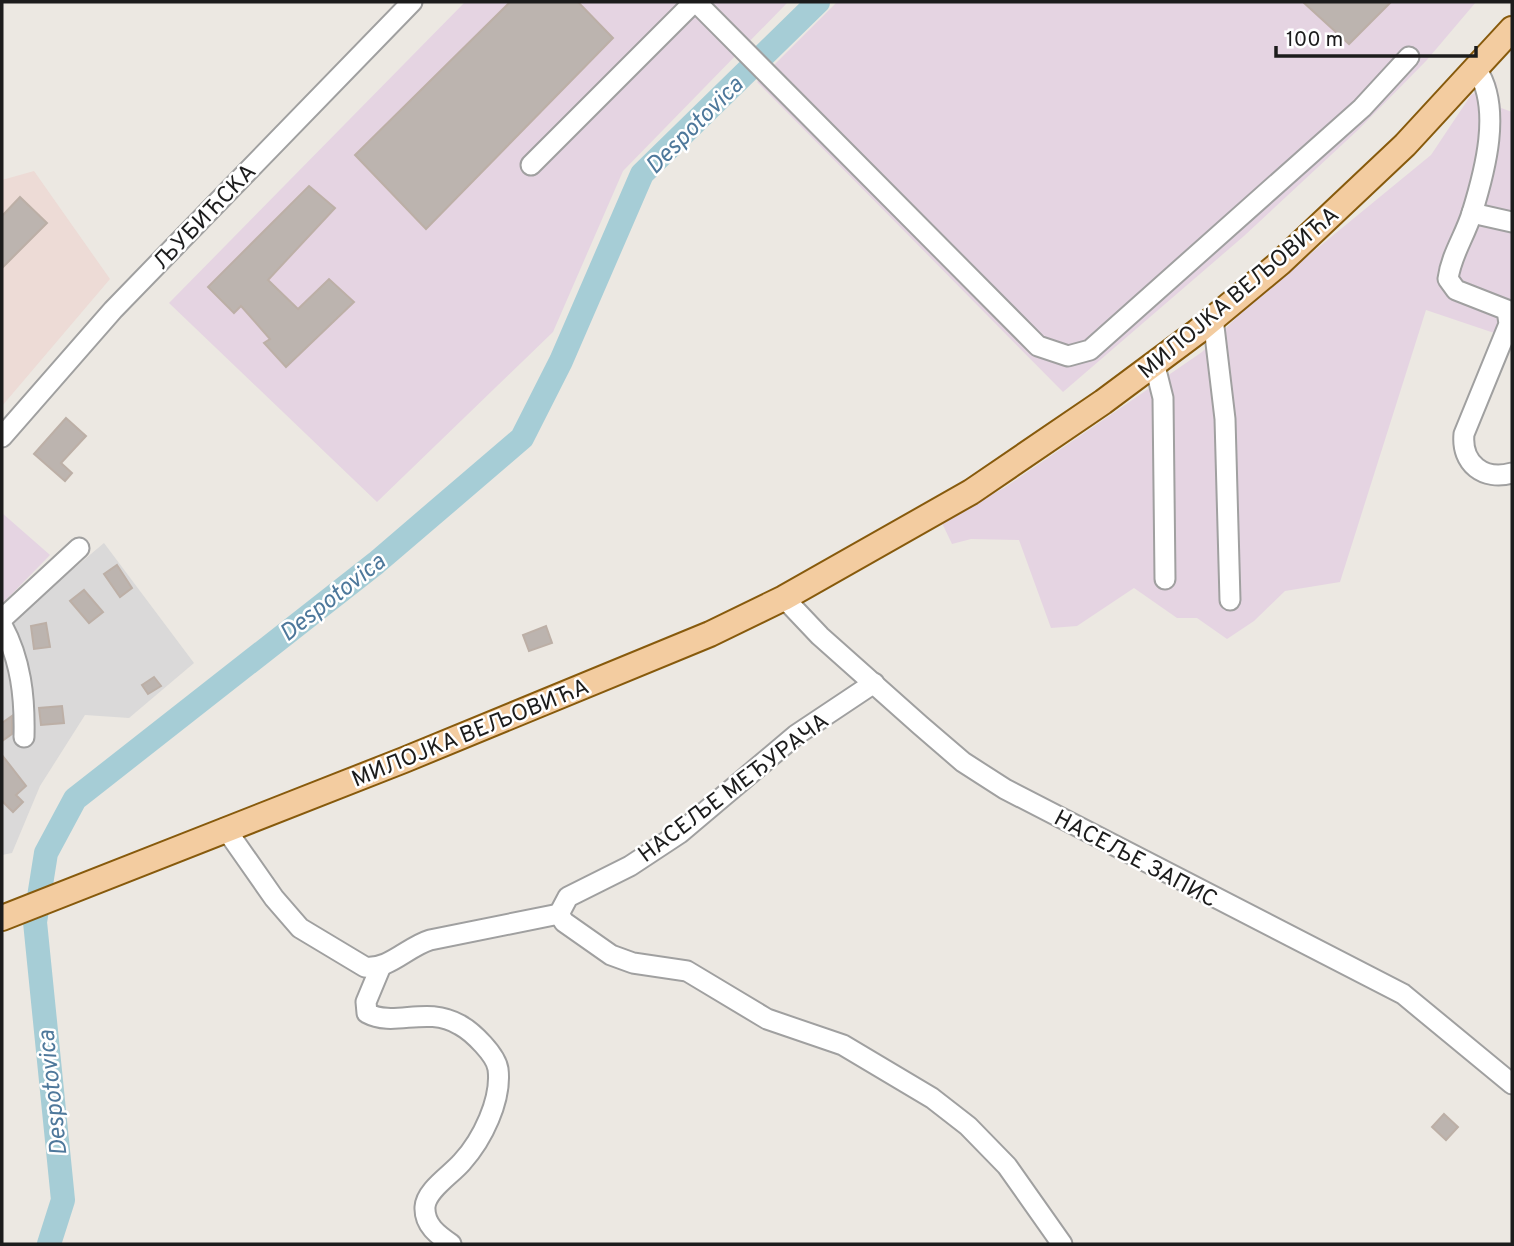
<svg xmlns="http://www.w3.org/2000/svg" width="1514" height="1246" viewBox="0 0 1514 1246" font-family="Overpass,sans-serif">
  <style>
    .residential { fill: #dad9d9 }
    .industrial { fill: #e5d4e2 }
    .military { fill: #eddbd6 }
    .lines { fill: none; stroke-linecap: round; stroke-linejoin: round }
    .river { stroke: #a6cdd6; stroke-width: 24 }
    .building { fill: #bcb4af; stroke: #bcafa6; stroke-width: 2 }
    .minor-casing { stroke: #a0a0a0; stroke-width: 23 }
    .major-casing { stroke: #875a0c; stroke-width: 28 }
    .minor { stroke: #fff; stroke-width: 19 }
    .major { stroke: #f3cca0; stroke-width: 24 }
    .labels { text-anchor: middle; stroke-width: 5; stroke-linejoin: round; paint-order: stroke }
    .street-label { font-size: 23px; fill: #1c1c1c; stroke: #fff }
    .water-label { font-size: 24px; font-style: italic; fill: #4e789b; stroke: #fff }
  </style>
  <rect width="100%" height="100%" fill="#ece8e2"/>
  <path class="residential" d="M104,543L194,663L129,718L85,715L40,786L12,853L2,855V629Z"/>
  <g class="industrial">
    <path d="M465,2H788L623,171L553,332L377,502L169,303Z"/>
    <path d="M837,2H1476L1426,61L1359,129L1244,236L1063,392L757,82Z"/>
    <path d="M1496,82L1501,108L1512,112V339L1426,310L1340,582L1285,591L1254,621L1227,639L1197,618H1177L1134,588L1077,626L1051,628L1019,540L971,539L952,544L941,521L1004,488L1202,352L1253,301L1431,155L1471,95Z"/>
    <path d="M2,513L50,555L2,604Z"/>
  </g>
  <path class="military" d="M34,171L110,279L2,406V180Z"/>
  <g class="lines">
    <path class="river" d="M49,1244L63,1200L35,922L46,853L75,799L376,563L522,438L561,361L642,174L818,2"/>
  </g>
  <g class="building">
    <path d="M510,2H578L613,38L426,229L355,155Z"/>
    <path d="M1303,2H1391L1349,44Z"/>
    <path d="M309,186L335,208L268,280L298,309L329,279L354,302L286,367L264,343L270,339L241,306L234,313L208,287Z"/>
    <path d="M20,197L47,223L2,268V216Z"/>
    <path d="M66,418L86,436L61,463L72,473L65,481L34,454Z"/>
    <path d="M117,565L132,588L120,597L104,574Z"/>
    <path d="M84,590L103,612L89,623L70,601Z"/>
    <path d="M46,623L50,647L34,649L31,626Z"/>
    <path d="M546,626L552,643L529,651L523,635Z"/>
    <path d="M154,677L161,686L148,694L142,685Z"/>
    <path d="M62,706L64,723L41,725L39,708Z"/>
    <path d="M12,716V734L2,741V723Z"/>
    <path d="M2,755L26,786L16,795L23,802L13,812L2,801Z"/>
    <path d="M1444,1114L1458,1127L1446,1140L1432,1127Z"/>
  </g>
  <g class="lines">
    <defs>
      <g id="minor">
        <path d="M696,2L1038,346L1068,356L1090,350L1362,108L1409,57"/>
        <path d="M1477,70C1502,108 1485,171 1472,213C1465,236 1451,255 1448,279L1456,290L1507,310L1509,324L1464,434C1461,464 1484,481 1512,473"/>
        <path d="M531,165L694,2"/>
        <path d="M1472,213L1512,222"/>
        <path d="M1213,318L1225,419L1230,600"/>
        <path d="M1154,362L1163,398L1165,579"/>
        <path d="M2,437L113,310L412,2"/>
        <path d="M784,598L820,636L920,725L963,762L1005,789L1403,994L1512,1084"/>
        <path d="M2,619L79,548"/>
        <path d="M2,625C21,660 25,697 24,737"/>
        <path d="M874,683L796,735L680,833L630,866L568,897L559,914L564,922L611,955L633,963L687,971L767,1019L843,1045L932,1098L968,1126L1007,1166L1062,1244"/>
        <path d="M225,828L274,898L300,928L365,967C389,970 407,947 430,940L559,914"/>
        <path d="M381,966L366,1002L367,1013C395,1028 426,1005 460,1025C473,1032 496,1055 498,1069C502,1100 482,1140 462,1162C451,1175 426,1190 425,1207C424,1225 438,1235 451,1244"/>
      </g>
      <path id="major" d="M2,918L404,760L710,634L784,598L971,492L1103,402L1197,332L1280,263L1405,145L1512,29"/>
    </defs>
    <use href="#minor" class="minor-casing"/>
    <use href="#major" class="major-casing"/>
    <use href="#minor" class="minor"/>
    <use href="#major" class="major"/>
  </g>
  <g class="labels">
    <g class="street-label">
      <text transform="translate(204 216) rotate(-46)" y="8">ЉУБИЋСКА</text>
      <text transform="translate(1238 292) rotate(-40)" y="8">МИЛОЈКА ВЕЉОВИЋА</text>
      <text transform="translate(470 732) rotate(-22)" y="8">МИЛОЈКА ВЕЉОВИЋА</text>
      <text transform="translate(733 787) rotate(-37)" y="8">НАСЕЉЕ МЕЂУРАЧА</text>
      <text transform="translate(1136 858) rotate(28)" y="8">НАСЕЉЕ ЗАПИС</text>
    </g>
    <g class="water-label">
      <text transform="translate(694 125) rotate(-45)" y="8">Despotovica</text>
      <text transform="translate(332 597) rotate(-38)" y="8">Despotovica</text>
      <text transform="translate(52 1093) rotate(-96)" y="8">Despotovica</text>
    </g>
  </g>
  <rect width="1514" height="1246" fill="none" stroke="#1c1c1c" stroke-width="7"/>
  <path d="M1276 46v10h200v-10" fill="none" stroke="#1c1c1c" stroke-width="3.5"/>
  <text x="1286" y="46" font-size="21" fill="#1c1c1c" stroke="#ffffff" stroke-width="5" paint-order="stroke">100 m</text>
</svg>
